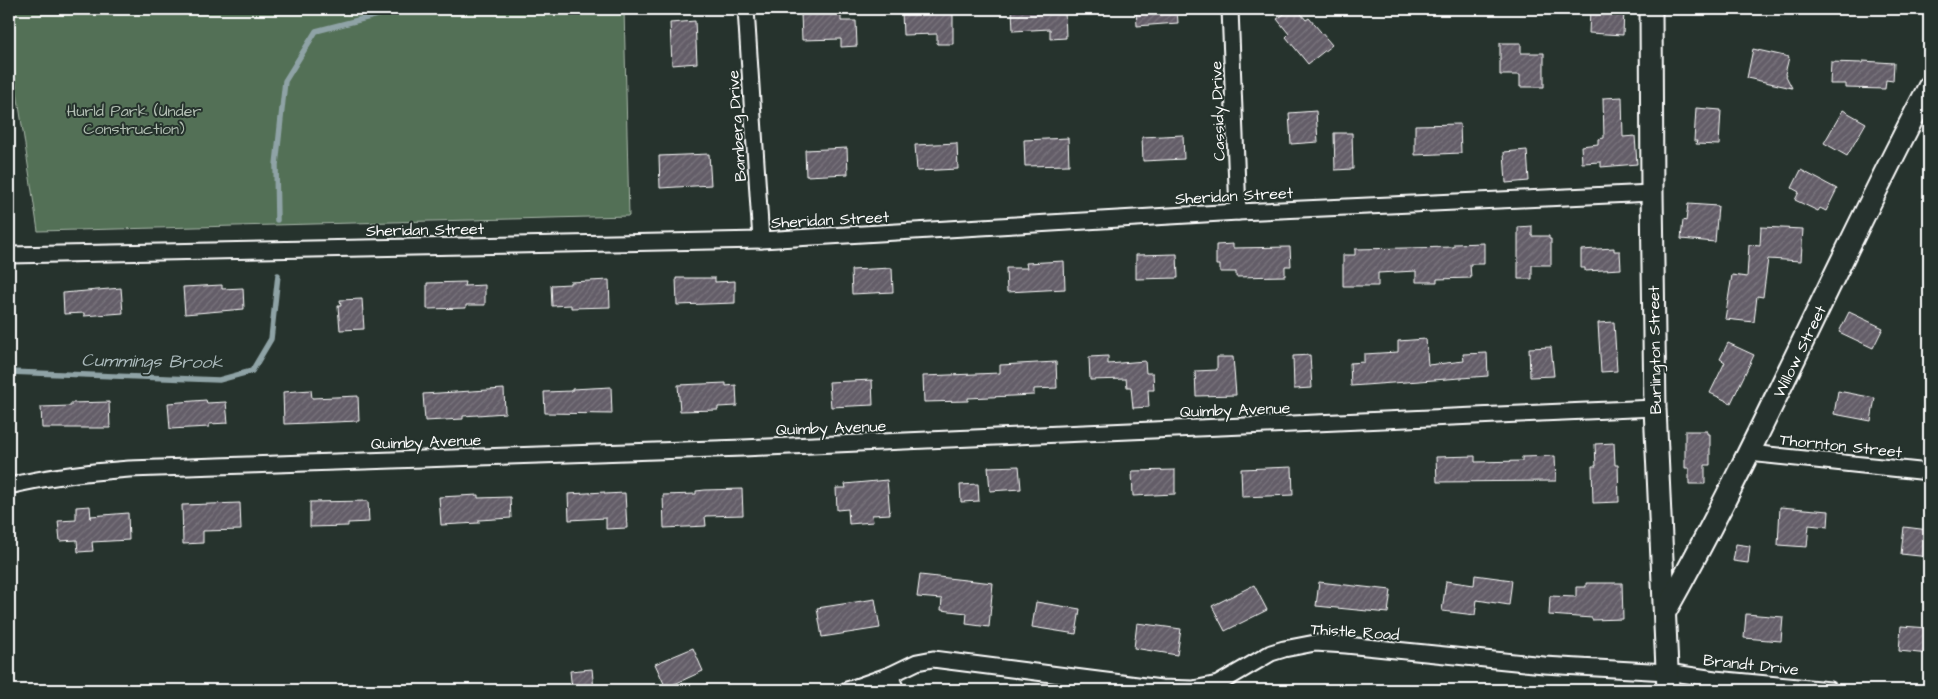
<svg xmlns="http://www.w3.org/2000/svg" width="1938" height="699" viewBox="0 0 1938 699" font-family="'Architects Daughter',sans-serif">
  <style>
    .green { fill: #536f56; stroke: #a9b7aa }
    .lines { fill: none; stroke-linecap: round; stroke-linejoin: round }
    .stream { stroke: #8fa3a6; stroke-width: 5.5 }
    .building { fill: url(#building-hatch); stroke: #fff }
    .street-casing { stroke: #fff; stroke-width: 19 }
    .secondary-casing { stroke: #fff; stroke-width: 25 }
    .street { stroke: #26332d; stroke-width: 15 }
    .secondary { stroke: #26332d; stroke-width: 21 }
    .labels { text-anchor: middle; stroke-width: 4; stroke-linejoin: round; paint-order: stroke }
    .park-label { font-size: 16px; fill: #b2beb3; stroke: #26332d }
    .street-label { font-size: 16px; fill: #fff; stroke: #26332d }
    .water-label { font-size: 18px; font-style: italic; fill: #abbabc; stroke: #26332d }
  </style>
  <defs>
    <pattern id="building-hatch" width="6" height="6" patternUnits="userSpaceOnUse" patternTransform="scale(1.25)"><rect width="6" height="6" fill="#635d67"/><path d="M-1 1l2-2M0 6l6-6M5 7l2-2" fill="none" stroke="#7a757e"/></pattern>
  </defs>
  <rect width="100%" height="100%" fill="#26332d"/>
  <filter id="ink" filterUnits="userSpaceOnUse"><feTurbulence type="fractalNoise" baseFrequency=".02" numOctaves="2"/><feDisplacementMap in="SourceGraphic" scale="10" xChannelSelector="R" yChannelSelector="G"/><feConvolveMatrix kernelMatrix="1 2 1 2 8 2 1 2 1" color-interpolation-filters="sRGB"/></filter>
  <g filter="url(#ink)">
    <path class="green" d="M9,9H624L629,216L38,231L9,39Z"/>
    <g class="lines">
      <g class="stream">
        <path d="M277,220L276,165L285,81L316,31L401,9"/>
        <path d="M9,372L219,380L252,371L271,339L278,275"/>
      </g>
    </g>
    <g class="building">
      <path d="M912,9H953V44H937V34L903,35L902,12H912Z"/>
      <path d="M1012,9H1065L1066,38L1050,39V29L1013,31Z"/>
      <path d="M1136,9H1177L1178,23L1137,26Z"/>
      <path d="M1291,9H1297L1306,20L1309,18L1332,45L1308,64L1286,37L1289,34L1277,19Z"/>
      <path d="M1590,9H1624L1623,35L1589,33Z"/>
      <path d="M841,12V21H856L857,46L841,47V39L802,40L801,14Z"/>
      <path d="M695,21L697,63L672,65L670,23Z"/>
      <path d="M1500,43H1521V53H1544V87H1520V75H1500Z"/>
      <path d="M1753,49L1789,57L1785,74L1792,88L1747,78Z"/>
      <path d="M1863,61L1894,63L1893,81L1886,80L1885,89L1846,88V84H1830L1831,62L1862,63Z"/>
      <path d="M1622,97L1623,137L1635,136L1637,164L1601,167V162L1582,163L1581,146L1598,144V139L1604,138L1603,98Z"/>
      <path d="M1696,108L1721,110L1719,145L1696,144L1697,141H1694Z"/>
      <path d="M1843,110L1866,123L1847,156L1824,143Z"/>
      <path d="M1316,111L1318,142L1291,144L1289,113Z"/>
      <path d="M1460,124L1461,153L1415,155V125Z"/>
      <path d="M1334,133H1352L1353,169L1335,170Z"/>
      <path d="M1183,135L1184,159L1143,161L1142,137Z"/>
      <path d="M1068,138L1069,165L1025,166L1024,140Z"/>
      <path d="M957,143L958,169L917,171L915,145Z"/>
      <path d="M847,148L848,174L806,176L805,150Z"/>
      <path d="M1527,150L1529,181L1506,183L1504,152Z"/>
      <path d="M709,154L711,185L660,188L659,156Z"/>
      <path d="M1801,170L1837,189L1826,211L1820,208L1818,211L1795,200L1799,192L1792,188Z"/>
      <path d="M1688,204L1718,206L1715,242L1681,239L1683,220L1686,221Z"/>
      <path d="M1532,226V236H1549V239H1551V265H1532V279H1518V227Z"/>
      <path d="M1761,227L1803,229L1801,261L1768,259L1763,297L1757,296L1754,322L1725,319L1732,275L1747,277L1749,245L1760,246Z"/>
      <path d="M1484,243V264H1470L1471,278L1437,279V282H1416V271L1378,273V286H1343V255H1355V249L1454,247V244Z"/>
      <path d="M1233,244V248L1290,247L1291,266H1285V276L1236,277V272H1220V265H1216V245Z"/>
      <path d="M1614,248V251H1620L1621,269L1585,271V268H1581V250Z"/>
      <path d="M1177,254L1178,278L1136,279V255Z"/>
      <path d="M1064,261L1065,289L1007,292L1006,268H1027L1026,263Z"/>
      <path d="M892,268L893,292L852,294L851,270Z"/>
      <path d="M676,278H715V282L735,281V303L677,305Z"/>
      <path d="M609,280L610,307L571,308V305L552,306L551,285L570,284V282Z"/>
      <path d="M465,282L464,286L485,285V305H466V308L427,309V283Z"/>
      <path d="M222,285V289L243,288L244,309L185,314L183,287Z"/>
      <path d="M121,288L123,313L84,316V313L64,314L63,293Z"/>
      <path d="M362,299L364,329L340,330L338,306H341L340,300Z"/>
      <path d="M1849,312L1883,328L1873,348L1839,332Z"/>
      <path d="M1614,322L1617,371L1601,372L1598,323Z"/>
      <path d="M1426,339L1428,365L1464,361L1463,354L1487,353L1488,376L1351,386L1350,363L1364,362V354L1398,352V341Z"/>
      <path d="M1728,343L1754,355L1731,403L1710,393L1725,362L1720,359Z"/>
      <path d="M1551,347L1554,376L1530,377L1529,348Z"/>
      <path d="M1310,355L1312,388L1294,389L1293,356Z"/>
      <path d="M1108,356V364L1145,361L1146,373H1153L1154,390H1148L1149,407L1133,408L1131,387H1127L1126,379L1090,380L1089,357Z"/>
      <path d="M1217,357H1233L1236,395L1196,396L1195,371L1217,370Z"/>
      <path d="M1056,362L1057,388L1034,389V395L968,398V401L924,402L923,376L1000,373V365Z"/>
      <path d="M872,380L873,405L831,407L829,382Z"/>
      <path d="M726,383V386L736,385L737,406L718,407V410L680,411L678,385Z"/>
      <path d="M611,387L612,414L545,413L544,392L572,391V389Z"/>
      <path d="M504,389L505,413L463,416V419L425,421L423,394Z"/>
      <path d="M311,390L312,398L358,396L359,421L284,424L283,392Z"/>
      <path d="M1838,391L1875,398L1871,421L1834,414Z"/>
      <path d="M206,400L207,403L226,402L228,423L209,424V427L170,429L168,403Z"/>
      <path d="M109,402L110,428H42L41,407L71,406V403Z"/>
      <path d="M1685,431H1707V434H1710V465H1705V484H1689V468H1685Z"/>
      <path d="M1614,443L1615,465H1618L1619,502L1593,503L1592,466H1596L1595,444Z"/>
      <path d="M1475,456V462L1522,461V457L1555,456L1556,481L1437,482L1436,457Z"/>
      <path d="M1019,466L1021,489L990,491L988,467Z"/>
      <path d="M1292,467L1293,495L1242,497L1241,469Z"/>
      <path d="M1175,470V494L1133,496L1132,471Z"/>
      <path d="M887,480L890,514L872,515L873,522L849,524L848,509L837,510L836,488H846L845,484Z"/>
      <path d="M978,484L979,501L961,502L960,485Z"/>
      <path d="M742,489L743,515L705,516L706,526L664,528L663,495L696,494V491L705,490Z"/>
      <path d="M605,492V494L625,493L627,528L606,529V518L569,520L568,494Z"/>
      <path d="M478,495V498L510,497L511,518L479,520V523L441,525L439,497Z"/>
      <path d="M368,501L369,522L348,523V526L310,527V502Z"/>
      <path d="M240,503L241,530L203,531V543L183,544L182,505Z"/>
      <path d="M90,506L91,519V516L128,513L129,540L92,542L93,551L78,552L77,540L60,541L58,521L76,520V507Z"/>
      <path d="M1780,507L1829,511L1828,527L1809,525L1807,547L1778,545Z"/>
      <path d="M1904,527L1929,530V557L1901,554Z"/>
      <path d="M1736,544L1750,546L1748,563L1733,561Z"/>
      <path d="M920,575L993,583L989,627L966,624L967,613L941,610L942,599L917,597Z"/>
      <path d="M1475,575L1512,580L1509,605L1477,600L1475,615L1442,611L1446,581L1474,585Z"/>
      <path d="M1319,582L1391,590L1388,613L1316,606Z"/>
      <path d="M1586,583H1622L1623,619L1592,620V618L1549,615L1550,596L1576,597V587H1586Z"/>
      <path d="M1254,585L1267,610L1225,631L1212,606Z"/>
      <path d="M875,599L880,628L822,637L817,608Z"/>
      <path d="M1036,602L1080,609L1076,634L1032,627Z"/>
      <path d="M1746,614L1783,617L1781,641L1744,638Z"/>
      <path d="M1137,623L1181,629L1177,655L1134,648Z"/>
      <path d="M1901,626L1929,628V654L1899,651Z"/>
      <path d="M693,648L703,671L666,688L655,664Z"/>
      <path d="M592,669L594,690H572L570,671Z"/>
    </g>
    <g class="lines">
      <defs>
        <g id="street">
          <path d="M746,9L761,240"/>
          <path d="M1230,9L1238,212"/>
          <path d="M9,255L761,240L1238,212L1652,193"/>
          <path d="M1749,453L1929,472"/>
          <path d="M9,486C49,476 88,472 129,469L743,448L1655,408"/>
          <path d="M890,675L896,690"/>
          <path d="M847,690L890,675L917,662L933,659L1161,688L1193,689L1218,684L1271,653L1284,649L1315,643L1346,645L1544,665L1667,672L1715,679L1830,690"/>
        </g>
        <g id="secondary">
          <path d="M1651,9L1652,193L1655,408L1668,690"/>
          <path d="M1665,612C1761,441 1837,260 1929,87"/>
        </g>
      </defs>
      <use href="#street" class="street-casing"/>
      <use href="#secondary" class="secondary-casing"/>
      <use href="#street" class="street"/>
      <use href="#secondary" class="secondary"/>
    </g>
  </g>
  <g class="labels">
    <g class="park-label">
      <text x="134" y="116">Hurld Park (Under<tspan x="134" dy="18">Construction)</tspan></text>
    </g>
    <g class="street-label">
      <text transform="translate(1217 111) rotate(-92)" y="6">Cassidy Drive</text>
      <text transform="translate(736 126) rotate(-94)" y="6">Bamberg Drive</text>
      <text transform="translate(1234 195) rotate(-3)" y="6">Sheridan Street</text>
      <text transform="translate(830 219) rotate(-3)" y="6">Sheridan Street</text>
      <text transform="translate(425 229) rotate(-1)" y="6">Sheridan Street</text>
      <text transform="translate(1654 350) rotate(-91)" y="6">Burlington Street</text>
      <text transform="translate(1799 351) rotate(-64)" y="6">Willow Street</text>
      <text transform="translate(1235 409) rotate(-2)" y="6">Quimby Avenue</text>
      <text transform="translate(831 427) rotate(-2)" y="6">Quimby Avenue</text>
      <text transform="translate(426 441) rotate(-2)" y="6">Quimby Avenue</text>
      <text transform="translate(1841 445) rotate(6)" y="6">Thornton Street</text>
      <text transform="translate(1355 631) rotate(4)" y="6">Thistle Road</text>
      <text transform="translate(1751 664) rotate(6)" y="6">Brandt Drive</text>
    </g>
    <g class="water-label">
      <text transform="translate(152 361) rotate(1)" y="6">Cummings Brook</text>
    </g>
  </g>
  <rect width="1938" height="699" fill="none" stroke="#26332d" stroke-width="30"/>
  <rect x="15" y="15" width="1908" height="669" fill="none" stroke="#fff" stroke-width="2" filter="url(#ink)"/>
</svg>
